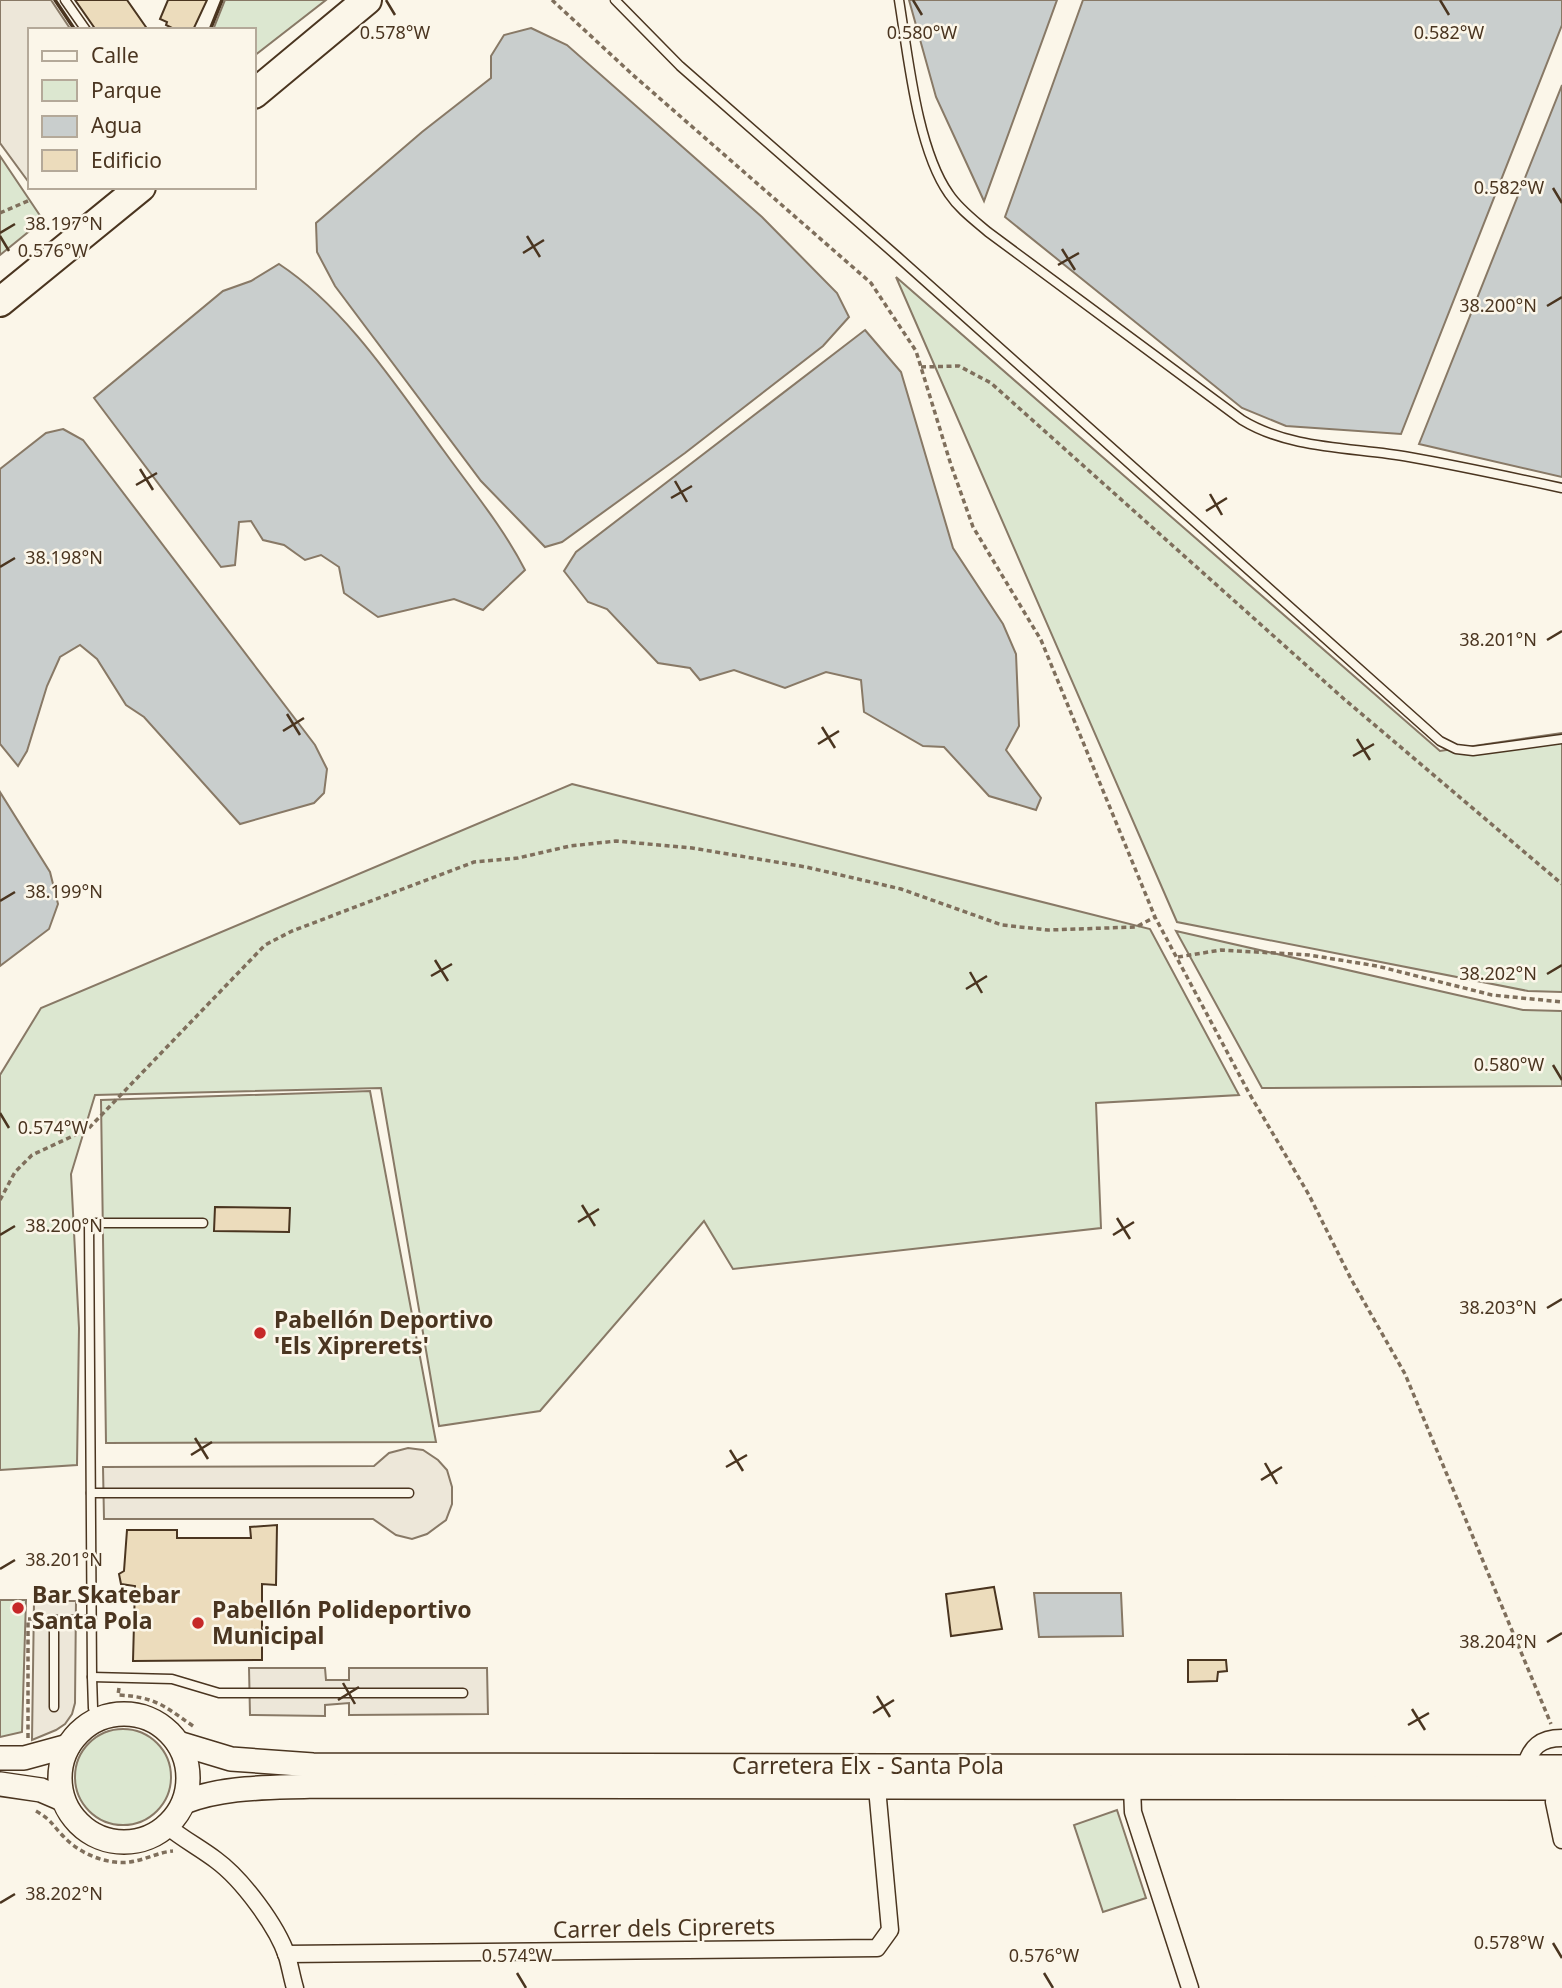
<svg xmlns="http://www.w3.org/2000/svg" width="1562" height="1988" viewBox="0 0 1562 1988" font-family="'Noto Sans',sans-serif">
  <style>
    .green { fill: #dce7d0; stroke: #887966; stroke-width: 2 }
    .parking { fill: #ede7d9; stroke: #887966; stroke-width: 2 }
    .water { fill: #c9cecd; stroke: #887966; stroke-width: 2 }
    .building { fill: #ecdcbc; stroke: #4a3520; stroke-width: 2 }
    .lines { fill: none; stroke-linecap: round; stroke-linejoin: round }
    .lane-casing { stroke: #4a3520; stroke-width: 11 }
    .street-casing { stroke: #4a3520; stroke-width: 19 }
    .secondary-casing { stroke: #4a3520; stroke-width: 26 }
    .highway-casing { stroke: #4a3520; stroke-width: 32 }
    .path { stroke: #7f6f5c; stroke-width: 3.5; stroke-dasharray: 5 3.5; stroke-linecap: butt }
    .lane { stroke: #fbf6e9; stroke-width: 8 }
    .street { stroke: #fbf6e9; stroke-width: 16 }
    .secondary { stroke: #fbf6e9; stroke-width: 23 }
    .highway { stroke: #fbf6e9; stroke-width: 28 }
    .wall { stroke: #4a3520; stroke-width: 3.5 }
    .ticks { fill: none; stroke: #4a3520; stroke-width: 2.5 }
    .poi-dot { fill: #c62828; stroke: #fbf6e9; stroke-width: 2.5 }
    .labels { text-anchor: middle; stroke-width: 5; stroke-linejoin: round; paint-order: stroke }
    .poi-label { font-size: 23px; font-weight: bold; fill: #4a3520; stroke: #fbf6e9; text-anchor: start }
    .street-label { font-size: 23px; fill: #4a3520; stroke: #fbf6e9 }
    .ticks-label { font-size: 18px; text-anchor: middle; fill: #4a3520; stroke: #fbf6e9; stroke-width: 5; stroke-linejoin: round; paint-order: stroke }
  </style>
  <rect width="100%" height="100%" fill="#fbf6e9"/>
  <g class="green">
    <path d="M225,0H326L254,56V30H213Z"/>
    <path d="M0,156L43,220L0,255Z"/>
    <path d="M896,277L1440,751L1562,733V992L1528,991L1177,922Z"/>
    <path d="M572,784L1150,929L1239,1095L1096,1103L1101,1228L733,1269L704,1221L540,1411L439,1426L381,1088L95,1095L71,1174L79,1328L77,1465L0,1470V1075L41,1008Z"/>
    <path d="M1176,931L1523,1010L1562,1011V1086L1262,1088Z"/>
    <path d="M370,1091L436,1442L106,1443L101,1100Z"/>
    <path d="M0,1600H26L22,1732L0,1737Z"/>
    <circle cx="123" cy="1777" r="48"/>
    <path d="M1117,1810L1146,1898L1103,1912L1074,1825Z"/>
  </g>
  <g class="parking">
    <path d="M0,0H51L71,30H30V184L0,143Z"/>
    <path d="M408,1448L423,1450L438,1460L447,1470L452,1487V1504L446,1520L427,1534L412,1539L396,1535L373,1519H104L103,1467L374,1466L389,1453Z"/>
    <path d="M34,1601H76L75,1703L72,1714L65,1724L56,1730L32,1740Z"/>
    <path d="M249,1668H325L326,1680H349V1668H487L488,1714L349,1715V1703L325,1705V1716L250,1715Z"/>
  </g>
  <g class="water">
    <path d="M909,0H1057L984,201L936,97Z"/>
    <path d="M1083,0H1562V25L1401,434L1286,426L1242,408L1005,217Z"/>
    <path d="M531,28L567,45L762,217L837,293L849,317L823,346L685,453L562,542L545,547L481,481L335,286L317,252L316,223L422,132L491,78V56L504,35Z"/>
    <path d="M1562,85V477L1419,444Z"/>
    <path d="M279,264C346,308 397,387 444,451C472,490 503,527 525,570L483,610L454,599L378,617L344,593L339,567L321,555L305,560L284,545L263,540L251,521L239,522L235,565L221,567L94,398L223,291L251,281Z"/>
    <path d="M865,330L901,372L953,548L1003,624L1016,654L1019,726L1006,750L1041,798L1036,810L989,796L944,747L923,746L864,712L861,680L826,672L785,688L734,670L700,680L690,668L658,663L607,609L588,602L564,571L576,552Z"/>
    <path d="M63,429L83,440L315,745L327,769L324,793L314,803L240,824L144,717L126,705L97,659L80,645L60,657L47,686L27,751L18,766L0,744V469L46,433Z"/>
    <path d="M0,792L50,872L58,904L49,929L0,966Z"/>
    <path d="M1034,1593H1121L1123,1636L1039,1637Z"/>
  </g>
  <g class="building">
    <path d="M75,0H127L148,30H96Z"/>
    <path d="M168,0H207L193,30H176L166,25L167,22L160,19Z"/>
    <path d="M215,1207L290,1208L289,1232L214,1231Z"/>
    <path d="M277,1525L276,1585L262,1584V1660L133,1661L135,1586L121,1584L119,1574L124,1571L127,1530H177V1538H251L250,1527Z"/>
    <path d="M994,1587L1002,1629L951,1636L946,1594Z"/>
    <path d="M1188,1660H1226L1227,1671L1218,1672L1217,1681L1188,1682Z"/>
  </g>
  <g class="lines">
    <defs>
      <g id="lane">
        <path d="M65,0L86,30"/>
        <path d="M615,0L680,66L898,257L1440,741L1456,749L1473,751L1562,739"/>
        <path d="M899,0C908,55 917,149 949,194C959,209 974,220 988,232L1242,420C1291,450 1354,447 1409,457C1460,466 1511,477 1562,488"/>
        <path d="M91,1493H409"/>
        <path d="M92,1677L172,1679L219,1693H463"/>
        <path d="M54,1707V1620H92"/>
        <path d="M98,1719L93,1708L92,1677L89,1223H203"/>
      </g>
      <g id="street">
        <path d="M1525,1767C1531,1747 1540,1738 1562,1738"/>
        <path d="M1132,1788L1133,1812L1190,1988"/>
        <path d="M1555,1788L1554,1802L1562,1840"/>
        <path d="M167,1826C183,1839 200,1848 216,1860C242,1879 277,1926 287,1956C290,1966 292,1978 295,1988"/>
        <path d="M286,1954L877,1948L890,1930L877,1788"/>
      </g>
      <g id="secondary">
        <circle cx="124" cy="1778" r="64"/>
        <path d="M178,1743L231,1759L313,1765L1562,1767"/>
        <path d="M0,1758H24L68,1746"/>
        <path d="M0,1784L41,1790L62,1799"/>
        <path d="M184,1802C226,1786 269,1788 314,1786L1562,1788"/>
      </g>
      <g id="highway">
        <path d="M254,94L367,0"/>
        <path d="M0,302L141,187"/>
      </g>
    </defs>
    <use href="#lane" class="lane-casing"/>
    <use href="#street" class="street-casing"/>
    <use href="#secondary" class="secondary-casing"/>
    <use href="#highway" class="highway-casing"/>
    <g class="path">
      <path d="M552,0L633,75L871,283L916,351L951,465L973,527L1041,640L1155,917L1249,1093L1309,1195L1351,1279L1405,1374L1551,1724"/>
      <path d="M0,213L30,200"/>
      <path d="M921,367L959,366L991,383L1344,699L1562,884"/>
      <path d="M1178,957L1221,950L1309,955L1377,966L1492,995L1562,1002"/>
      <path d="M0,1200L15,1172L32,1155L88,1129L265,945L292,931L474,862L518,858L570,846L616,841L692,848L806,867L901,889L1002,925L1048,930L1136,927L1155,917"/>
      <path d="M119,1688L118,1695C156,1697 164,1706 193,1726"/>
      <path d="M28,1738V1619H41"/>
      <path d="M36,1811C53,1821 52,1825 64,1837C80,1854 107,1865 130,1862C145,1860 159,1852 173,1851"/>
    </g>
    <use href="#lane" class="lane"/>
    <use href="#street" class="street"/>
    <use href="#secondary" class="secondary"/>
    <use href="#highway" class="highway"/>
    <g class="wall">
      <path d="M55,0L75,30"/>
      <path d="M210,30L222,0"/>
    </g>
  </g>
  <path class="ticks" d="M386,0L395,15M913,0L922,15M1440,0L1449,15M1553,188L1562,203M0,233L15,224M0,236L9,251M527,236L540,257M1062,249L1075,270M523,253L544,240M1058,265L1079,253M1547,306L1562,297M140,469L153,490M675,481L687,502M136,485L157,473M1210,494L1222,515M671,498L692,486M1206,511L1227,498M0,567L15,558M1547,640L1562,631M287,714L300,735M822,727L835,748M283,731L304,718M1357,739L1370,760M818,744L839,731M1353,756L1374,744M0,901L15,892M435,960L448,981M970,972L982,993M1547,974L1562,965M431,976L452,964M966,989L987,976M1553,1065L1562,1080M0,1113L9,1128M582,1205L595,1226M1117,1218L1130,1239M578,1222L599,1209M0,1235L15,1226M1113,1235L1134,1222M1547,1308L1562,1299M195,1438L208,1459M730,1450L743,1471M191,1455L212,1442M1265,1463L1277,1484M726,1467L747,1455M1261,1480L1282,1467M0,1569L15,1560M1547,1642L1562,1633M343,1683L355,1704M877,1696L890,1717M338,1700L359,1687M1412,1709L1425,1730M873,1713L894,1700M1408,1725L1429,1713M0,1903L15,1894M1553,1943L1562,1958M517,1973L526,1988M1044,1973L1053,1988"/>
  <g class="poi-dot">
    <circle cx="260" cy="1333" r="7"/>
    <circle cx="18" cy="1608" r="7"/>
    <circle cx="198" cy="1623" r="7"/>
  </g>
  <g class="labels">
    <g class="poi-label">
      <text x="274" y="1328">Pabellón Deportivo<tspan x="274" dy="26">'Els Xiprerets'</tspan></text>
      <text x="32" y="1603">Bar Skatebar<tspan x="32" dy="26">Santa Pola</tspan></text>
      <text x="212" y="1618">Pabellón Polideportivo<tspan x="212" dy="26">Municipal</tspan></text>
    </g>
    <g class="street-label">
      <text x="868" y="1774">Carretera Elx - Santa Pola</text>
      <text transform="translate(664 1928) rotate(-1)" y="8">Carrer dels Ciprerets</text>
    </g>
  </g>
  <g class="ticks-label">
    <text x="395" y="39">0.578°W</text>
    <text x="922" y="39">0.580°W</text>
    <text x="1449" y="39">0.582°W</text>
    <text x="1509" y="194">0.582°W</text>
    <text x="64" y="230">38.197°N</text>
    <text x="53" y="257">0.576°W</text>
    <text x="1498" y="312">38.200°N</text>
    <text x="64" y="564">38.198°N</text>
    <text x="1498" y="646">38.201°N</text>
    <text x="64" y="898">38.199°N</text>
    <text x="1498" y="980">38.202°N</text>
    <text x="1509" y="1071">0.580°W</text>
    <text x="53" y="1134">0.574°W</text>
    <text x="64" y="1232">38.200°N</text>
    <text x="1498" y="1314">38.203°N</text>
    <text x="64" y="1566">38.201°N</text>
    <text x="1498" y="1648">38.204°N</text>
    <text x="64" y="1900">38.202°N</text>
    <text x="1509" y="1949">0.578°W</text>
    <text x="517" y="1962">0.574°W</text>
    <text x="1044" y="1962">0.576°W</text>
  </g>
  <rect x="28" y="28" width="228" height="161" fill="#fbf6e9" stroke="#b4a999" stroke-width="2"/>
  <rect x="42" y="51" width="35" height="10" fill="#fbf6e9" stroke="#b4a999" stroke-width="2"/>
  <text x="91" y="63" font-size="21" fill="#4a3520">Calle</text>
  <rect x="42" y="80" width="35" height="21" fill="#dce7d0" stroke="#b4a999" stroke-width="2"/>
  <text x="91" y="98" font-size="21" fill="#4a3520">Parque</text>
  <rect x="42" y="116" width="35" height="21" fill="#c9cecd" stroke="#b4a999" stroke-width="2"/>
  <text x="91" y="133" font-size="21" fill="#4a3520">Agua</text>
  <rect x="42" y="150" width="35" height="21" fill="#ecdcbc" stroke="#b4a999" stroke-width="2"/>
  <text x="91" y="168" font-size="21" fill="#4a3520">Edificio</text>
</svg>
